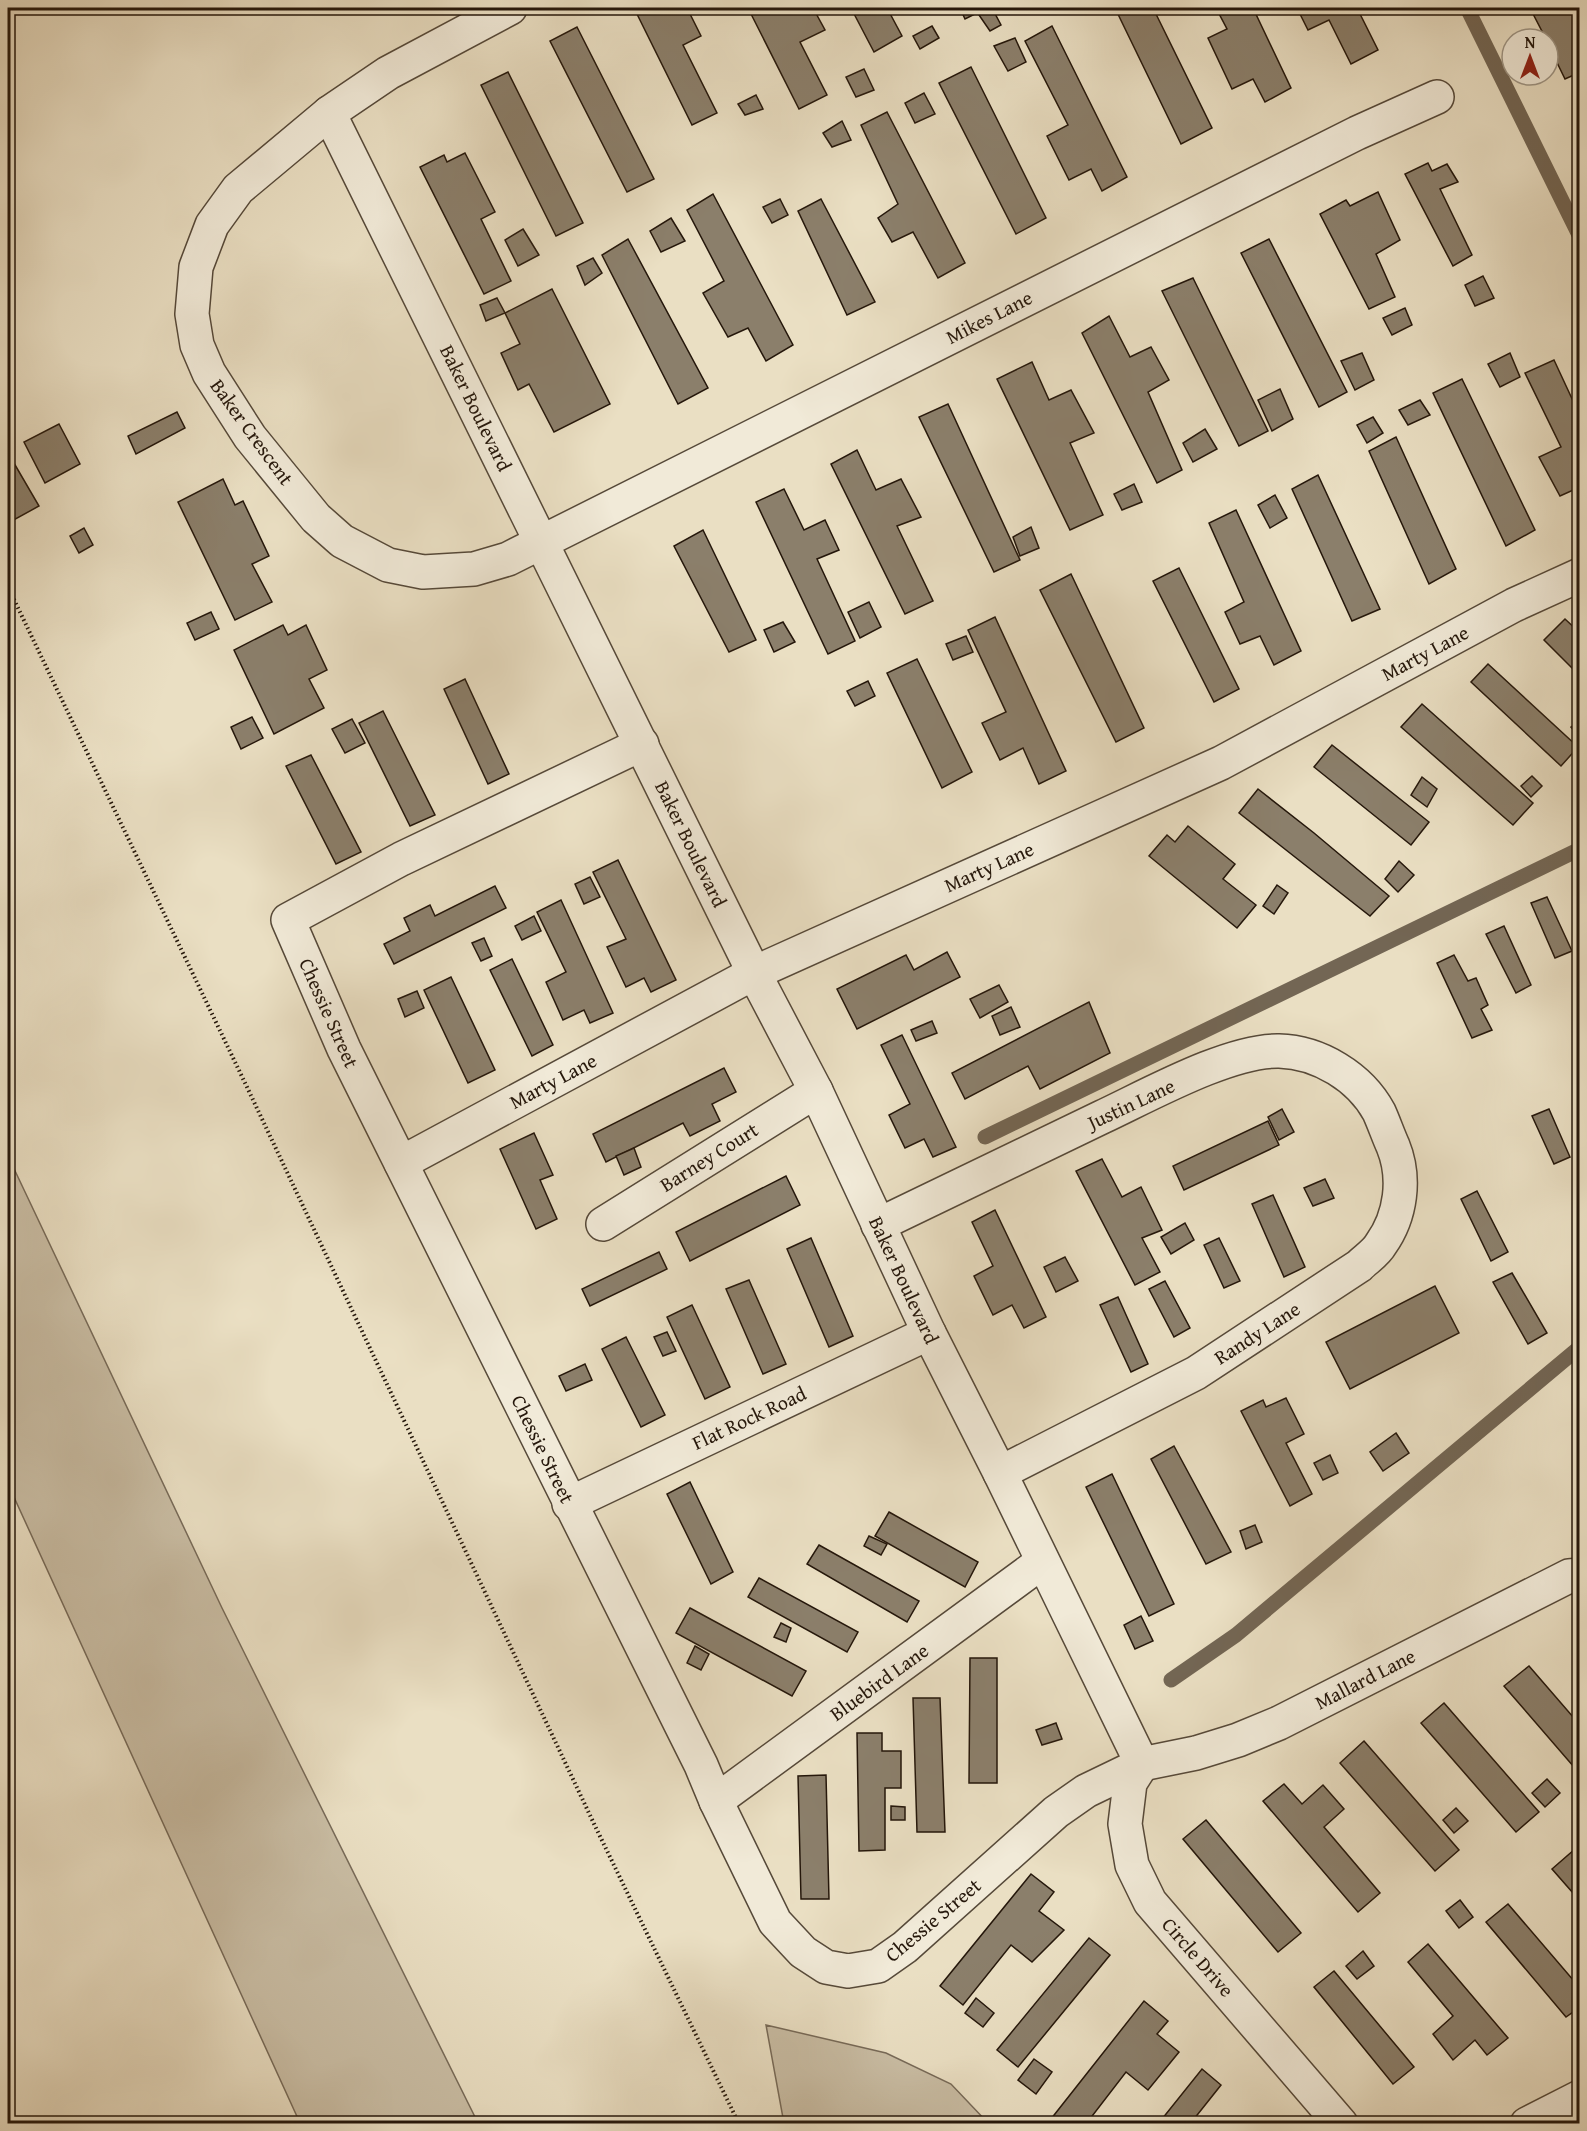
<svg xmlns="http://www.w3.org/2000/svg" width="1587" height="2131" viewBox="0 0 1587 2131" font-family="'Gentium Book Plus',serif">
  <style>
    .green { fill: #c9bda4; stroke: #776a58; stroke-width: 1.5 }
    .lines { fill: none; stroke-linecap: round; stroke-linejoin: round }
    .stream { stroke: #736654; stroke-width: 15 }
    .building { fill: #8b7f6b; stroke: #25170b; stroke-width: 1.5 }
    .street-casing { stroke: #564939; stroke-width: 36 }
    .path { stroke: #25170b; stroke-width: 4; stroke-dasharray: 1.5 3; stroke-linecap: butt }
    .street { stroke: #f1ead8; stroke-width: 33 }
    .labels { text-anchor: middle; stroke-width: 6; stroke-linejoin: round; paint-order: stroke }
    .street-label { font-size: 20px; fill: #25170b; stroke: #f1ead8 }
  </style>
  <rect width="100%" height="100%" fill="#eadfc3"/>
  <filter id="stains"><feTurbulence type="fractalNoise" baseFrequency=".00333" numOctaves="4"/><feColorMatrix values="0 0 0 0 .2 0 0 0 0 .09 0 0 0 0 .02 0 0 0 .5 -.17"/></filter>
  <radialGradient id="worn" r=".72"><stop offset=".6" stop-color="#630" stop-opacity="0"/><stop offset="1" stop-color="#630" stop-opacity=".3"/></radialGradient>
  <g class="green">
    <path d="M8,1156L222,1608L478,2123H300L8,1484Z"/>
    <path d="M766,2025L886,2053L951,2084L988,2123H786L783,2118Z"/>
  </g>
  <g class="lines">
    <g class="stream">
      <path d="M1467,8L1580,237"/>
      <path d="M985,1137L1580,849"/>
      <path d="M1171,1680L1236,1635L1580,1347"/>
    </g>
  </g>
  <g class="building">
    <path d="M634,8H687L701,36L683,45L717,113L692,125Z"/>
    <path d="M748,8H813L825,30L800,42L827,95L799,109Z"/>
    <path d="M851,8H887L902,36L874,52Z"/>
    <path d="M960,8H987L965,19Z"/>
    <path d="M992,8L1001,25L990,31L979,15Z"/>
    <path d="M1115,8H1153L1212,128L1181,144Z"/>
    <path d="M1216,8H1253L1291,88L1265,102L1253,79L1232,89L1208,38L1227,29Z"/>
    <path d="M1297,8H1357L1378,50L1351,64L1329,20L1308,30Z"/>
    <path d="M1530,8H1580V82L1576,74L1565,79L1548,44V39H1546Z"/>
    <path d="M932,26L939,38L920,49L913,36Z"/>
    <path d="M1052,26L1127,177L1102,191L1091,169L1069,180L1047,136L1068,125L1025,41Z"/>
    <path d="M577,27L654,179L627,192L550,41Z"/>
    <path d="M1015,38L1026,62L1008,71L994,46Z"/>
    <path d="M971,67L1046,218L1016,234L939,83Z"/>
    <path d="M864,69L874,90L856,97L846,77Z"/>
    <path d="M508,72L583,223L556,236L481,85Z"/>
    <path d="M924,93L935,114L915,123L905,103Z"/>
    <path d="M756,95L763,109L745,115L738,104Z"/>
    <path d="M887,112L965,263L938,278L913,232L892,242L878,218L898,204L861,125Z"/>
    <path d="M842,121L851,140L832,147L823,133Z"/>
    <path d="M465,153L495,212L481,219L511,281L484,294L420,167L444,155L447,162Z"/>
    <path d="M1428,163L1432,171L1447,164L1458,182L1440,189L1472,255L1453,266L1405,174Z"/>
    <path d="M1378,192L1400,240L1376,254L1395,297L1369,309L1320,214L1346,200L1350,206Z"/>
    <path d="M713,194L793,345L766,361L748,328L728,337L703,293L724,281L687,210Z"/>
    <path d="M780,199L788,215L772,223L763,207Z"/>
    <path d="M821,199L875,302L847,315L798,211Z"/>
    <path d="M671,218L685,241L661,252L650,231Z"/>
    <path d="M523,229L539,255L518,266L505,240Z"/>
    <path d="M628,239L708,388L678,404L602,255Z"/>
    <path d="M1269,239L1347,392L1319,407L1241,253Z"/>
    <path d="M593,258L602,273L585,285L577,266Z"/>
    <path d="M1483,276L1494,298L1475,306L1465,285Z"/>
    <path d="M1193,278L1268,431L1239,446L1162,291Z"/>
    <path d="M552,289L610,404L554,432L529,384L518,390L501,353L520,344L505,313Z"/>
    <path d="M497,298L505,313L486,321L480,305Z"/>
    <path d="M1405,308L1412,325L1392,335L1383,318Z"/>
    <path d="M1109,316L1130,357L1151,347L1169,380L1148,392L1182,470L1157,483L1082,333Z"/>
    <path d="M1362,353L1374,380L1355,390L1341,361Z"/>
    <path d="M1510,353L1520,377L1500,387L1488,364Z"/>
    <path d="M1554,360L1580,416V487L1560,496L1539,457L1561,447L1525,373Z"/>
    <path d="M1032,362L1049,400L1071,390L1094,433L1070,443L1103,515L1070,530L997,379Z"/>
    <path d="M1462,379L1535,530L1506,546L1433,393Z"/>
    <path d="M1280,389L1293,419L1272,431L1258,400Z"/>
    <path d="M1420,400L1430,415L1408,425L1399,410Z"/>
    <path d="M948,404L1020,560L994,572L919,417Z"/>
    <path d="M177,412L185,428L136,454L128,436Z"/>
    <path d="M1373,417L1383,433L1367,443L1357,425Z"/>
    <path d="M59,424L80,464L45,483L24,442Z"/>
    <path d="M1205,429L1217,449L1193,462L1183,443Z"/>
    <path d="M1396,437L1456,569L1429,584L1369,451Z"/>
    <path d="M857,450L876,490L901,479L921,517L897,526L933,601L905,614L831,464Z"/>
    <path d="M11,458L39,506L10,522L8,518V460Z"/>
    <path d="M1318,475L1380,609L1352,621L1292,489Z"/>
    <path d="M223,479L235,505L243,501L269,556L252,564L272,602L235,620L178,502Z"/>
    <path d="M1134,484L1142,502L1122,510L1114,494Z"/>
    <path d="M784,489L804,530L825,520L839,550L817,559L855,641L828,654L756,502Z"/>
    <path d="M1275,495L1287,518L1270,528L1258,505Z"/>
    <path d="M1236,510L1301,651L1274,665L1260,636L1240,644L1225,612L1244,602L1209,523Z"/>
    <path d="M1031,527L1039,548L1020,556L1013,537Z"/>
    <path d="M84,528L93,545L79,553L70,536Z"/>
    <path d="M703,530L756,640L729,652L674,546Z"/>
    <path d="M1179,568L1239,689L1214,702L1153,581Z"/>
    <path d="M1071,574L1144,728L1116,742L1040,590Z"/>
    <path d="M869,602L881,627L860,638L848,612Z"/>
    <path d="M211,612L219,629L195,640L187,623Z"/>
    <path d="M995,617L1066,771L1039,784L1023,748L1000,760L982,723L1006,712L968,630Z"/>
    <path d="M1565,619L1580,633V676L1544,640Z"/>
    <path d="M783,622L795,642L774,652L764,630Z"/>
    <path d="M283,625L288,635L306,625L327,670L309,679L324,708L274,734L234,650Z"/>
    <path d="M966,636L973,652L953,660L946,644Z"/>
    <path d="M917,659L972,772L942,788L887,673Z"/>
    <path d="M1488,664L1578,747L1561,766L1471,682Z"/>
    <path d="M465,679L509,774L488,784L444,689Z"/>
    <path d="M868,681L875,696L855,706L847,691Z"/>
    <path d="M1422,704L1533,803L1513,825L1401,727Z"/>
    <path d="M383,711L435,815L410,826L359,723Z"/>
    <path d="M252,717L263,738L241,749L231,727Z"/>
    <path d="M352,719L365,743L345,753L332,729Z"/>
    <path d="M1580,720V738L1571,727Z"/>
    <path d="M1332,745L1429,822L1411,845L1314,767Z"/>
    <path d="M311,755L361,852L336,864L286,766Z"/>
    <path d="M1532,776L1542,786L1531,797L1521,786Z"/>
    <path d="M1422,777L1437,789L1427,807L1411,795Z"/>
    <path d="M1258,789L1314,833L1389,896L1370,916L1239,813Z"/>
    <path d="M1188,826L1235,864L1223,879L1256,905L1237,928L1149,856L1167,835L1175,842Z"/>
    <path d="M618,860L676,980L651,992L644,978L626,987L607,947L626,939L593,872Z"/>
    <path d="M1399,861L1414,875L1398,892L1385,879Z"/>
    <path d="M590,877L600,897L584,904L575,884Z"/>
    <path d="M1277,885L1288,893L1274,914L1263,906Z"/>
    <path d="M495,886L506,908L394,964L384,944L410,931L404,918L430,905L435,916Z"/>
    <path d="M1547,897L1572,951L1555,958L1531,903Z"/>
    <path d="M561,900L613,1013L590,1023L584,1010L563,1020L546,982L566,972L537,912Z"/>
    <path d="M534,916L541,931L522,940L515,926Z"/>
    <path d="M1504,926L1531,985L1516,993L1486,934Z"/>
    <path d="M484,938L492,956L481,961L472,943Z"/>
    <path d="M947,952L960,977L857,1029L837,989L906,955L914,970Z"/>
    <path d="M1454,955L1468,981L1476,978L1488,1005L1481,1009L1492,1030L1472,1038L1437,963Z"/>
    <path d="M512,959L553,1045L532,1056L490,970Z"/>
    <path d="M451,977L495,1070L468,1083L424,990Z"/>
    <path d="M999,985L1008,1002L980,1018L970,999Z"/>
    <path d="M417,991L424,1008L405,1017L398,999Z"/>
    <path d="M1089,1002L1110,1053L1040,1089L1028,1066L965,1099L952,1073Z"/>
    <path d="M1011,1007L1020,1027L1000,1035L992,1016Z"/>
    <path d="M932,1021L937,1033L916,1041L911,1030Z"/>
    <path d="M902,1035L956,1147L933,1157L924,1139L905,1148L889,1115L910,1104L881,1045Z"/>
    <path d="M724,1068L736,1092L712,1104L720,1121L690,1136L683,1123L606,1162L593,1134Z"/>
    <path d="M1282,1109L1294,1132L1279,1140L1268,1117Z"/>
    <path d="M1549,1109L1570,1157L1554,1164L1532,1116Z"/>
    <path d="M1268,1121L1279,1145L1184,1190L1173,1166Z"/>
    <path d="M534,1133L553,1175L540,1180L557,1219L536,1229L500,1149Z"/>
    <path d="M634,1148L641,1167L624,1175L616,1156Z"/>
    <path d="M1102,1159L1122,1197L1141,1187L1162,1230L1142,1238L1160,1272L1135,1285L1076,1171Z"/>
    <path d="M786,1176L800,1205L690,1261L676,1232Z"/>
    <path d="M1325,1179L1334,1198L1313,1206L1304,1188Z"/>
    <path d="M1477,1191L1508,1252L1491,1261L1461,1199Z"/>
    <path d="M1273,1195L1305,1267L1284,1277L1252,1204Z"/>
    <path d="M995,1210L1046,1317L1024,1328L1012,1305L993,1315L974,1276L993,1266L972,1222Z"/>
    <path d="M1185,1223L1194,1240L1171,1254L1161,1237Z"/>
    <path d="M811,1238L853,1336L829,1347L787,1249Z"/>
    <path d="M1219,1238L1240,1281L1224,1288L1204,1245Z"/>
    <path d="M659,1252L667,1269L590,1306L582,1289Z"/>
    <path d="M1065,1257L1078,1281L1056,1292L1044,1267Z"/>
    <path d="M1512,1273L1547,1333L1528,1344L1493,1282Z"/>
    <path d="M749,1280L786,1364L763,1374L726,1289Z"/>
    <path d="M1165,1281L1190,1328L1174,1337L1149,1289Z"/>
    <path d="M1435,1286L1459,1333L1350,1389L1326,1342Z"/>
    <path d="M1118,1297L1148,1364L1131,1372L1100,1305Z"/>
    <path d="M692,1305L730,1387L705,1399L667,1317Z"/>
    <path d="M667,1332L676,1351L663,1356L654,1337Z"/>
    <path d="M626,1337L665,1415L641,1427L602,1349Z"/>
    <path d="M585,1364L592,1380L566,1391L559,1376Z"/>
    <path d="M1286,1398L1304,1434L1286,1443L1312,1494L1290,1506L1241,1411L1263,1400L1266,1407Z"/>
    <path d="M1396,1433L1409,1453L1383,1471L1370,1452Z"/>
    <path d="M1174,1446L1231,1552L1206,1564L1151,1459Z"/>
    <path d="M1330,1455L1338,1473L1323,1480L1314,1463Z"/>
    <path d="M1112,1474L1174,1604L1149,1616L1086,1487Z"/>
    <path d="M690,1482L733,1572L711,1584L667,1494Z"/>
    <path d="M889,1512L978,1562L965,1587L875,1536Z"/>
    <path d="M1255,1525L1262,1542L1246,1549L1240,1531Z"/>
    <path d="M869,1536L887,1544L881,1555L864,1546Z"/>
    <path d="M819,1545L919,1601L907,1622L807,1564Z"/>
    <path d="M759,1578L858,1632L847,1652L748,1597Z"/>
    <path d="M690,1608L806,1671L792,1696L676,1633Z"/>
    <path d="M1141,1616L1153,1641L1135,1649L1124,1625Z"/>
    <path d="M781,1623L791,1628L786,1642L774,1637Z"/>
    <path d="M695,1646L709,1654L701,1670L687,1663Z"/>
    <path d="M970,1658H997V1783H969Z"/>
    <path d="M1529,1666L1580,1725V1774L1504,1686Z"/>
    <path d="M913,1698H940L945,1832H917Z"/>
    <path d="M1444,1703L1539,1812L1516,1832L1421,1723Z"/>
    <path d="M1056,1723L1062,1739L1042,1745L1036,1730Z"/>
    <path d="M857,1733H882V1751H901V1788H885V1850L859,1851Z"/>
    <path d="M1364,1741L1459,1850L1435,1871L1340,1763Z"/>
    <path d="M826,1775L829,1899H801L798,1776Z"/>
    <path d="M1547,1779L1560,1793L1545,1807L1532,1793Z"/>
    <path d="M1284,1784L1302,1804L1323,1785L1344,1809L1324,1827L1380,1893L1358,1912L1263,1801Z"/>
    <path d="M891,1806L905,1807V1820H891Z"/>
    <path d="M1456,1808L1468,1821L1454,1833L1443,1820Z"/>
    <path d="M1206,1820L1301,1933L1278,1952L1183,1839Z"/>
    <path d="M1575,1849L1580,1854V1901L1552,1869Z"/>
    <path d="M1031,1874L1054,1892L1039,1911L1064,1930L1032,1962L1011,1945L963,2005L940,1986Z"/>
    <path d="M1460,1900L1473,1917L1459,1928L1446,1911Z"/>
    <path d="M1508,1904L1580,1988V2007L1566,2017L1486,1922Z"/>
    <path d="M1089,1938L1110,1955L1018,2067L997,2050Z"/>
    <path d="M1428,1944L1508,2038L1487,2055L1475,2040L1453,2060L1433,2034L1453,2016L1408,1962Z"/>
    <path d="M1363,1951L1374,1966L1357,1979L1346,1966Z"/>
    <path d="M1334,1971L1414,2067L1393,2084L1314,1987Z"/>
    <path d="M976,1998L994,2013L983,2027L965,2013Z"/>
    <path d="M1144,2001L1168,2021L1157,2034L1179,2052L1148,2090L1126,2072L1086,2124H1057L1051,2119Z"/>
    <path d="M1034,2059L1052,2072L1036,2094L1018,2080Z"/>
    <path d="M1202,2069L1221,2085L1190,2124H1158Z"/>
  </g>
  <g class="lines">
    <defs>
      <g id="street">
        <path d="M510,8L388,73L329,113L754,973L816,1091L929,1333L1000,1473L1142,1764"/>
        <path d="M329,113L238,189L212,225L196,267L192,314L197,345L209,373L250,437L316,518L342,541L388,565L423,572L474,569L508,559L1357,133L1437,97"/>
        <path d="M642,744L401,859L288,920L344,1049L701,1765L716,1801L775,1922L803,1952L826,1967L848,1971L878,1966L905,1947L1056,1812L1086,1791L1142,1764L1196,1753L1238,1740L1279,1723L1569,1576L1580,1575"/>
        <path d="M401,1163L754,973L1221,763L1514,605L1580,575"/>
        <path d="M603,1224L816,1091"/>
        <path d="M878,1225C953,1189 1028,1153 1102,1117C1149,1095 1229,1050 1279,1051C1319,1052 1360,1077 1379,1112C1384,1123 1388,1135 1393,1146C1406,1178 1401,1216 1381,1244C1376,1253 1366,1259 1359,1266L1196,1373L1000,1473"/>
        <path d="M569,1504L929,1333"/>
        <path d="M1142,1764L1130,1783L1125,1824L1132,1865L1150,1902L1341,2124"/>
        <path d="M716,1801L1042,1562"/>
        <path d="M1527,2124L1580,2097"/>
      </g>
    </defs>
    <use href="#street" class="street-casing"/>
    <path class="path" d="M8,587L246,1085L596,1828L739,2124"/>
    <use href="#street" class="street"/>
  </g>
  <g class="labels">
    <g class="street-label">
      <text transform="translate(989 317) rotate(-27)" y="7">Mikes Lane</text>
      <text transform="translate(476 408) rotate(64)" y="7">Baker Boulevard</text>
      <text transform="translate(252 432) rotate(54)" y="7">Baker Crescent</text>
      <text transform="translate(1425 653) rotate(-28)" y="7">Marty Lane</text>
      <text transform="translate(691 844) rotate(64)" y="7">Baker Boulevard</text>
      <text transform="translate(989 867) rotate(-24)" y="7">Marty Lane</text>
      <text transform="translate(329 1013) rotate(66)" y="7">Chessie Street</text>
      <text transform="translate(553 1081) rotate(-28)" y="7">Marty Lane</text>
      <text transform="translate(1131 1104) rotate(-25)" y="7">Justin Lane</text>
      <text transform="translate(709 1157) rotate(-32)" y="7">Barney Court</text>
      <text transform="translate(904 1280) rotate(65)" y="7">Baker Boulevard</text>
      <text transform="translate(1257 1333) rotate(-33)" y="7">Randy Lane</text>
      <text transform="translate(749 1418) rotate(-25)" y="7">Flat Rock Road</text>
      <text transform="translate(543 1449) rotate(64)" y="7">Chessie Street</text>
      <text transform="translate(1365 1679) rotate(-27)" y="7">Mallard Lane</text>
      <text transform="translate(879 1682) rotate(-36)" y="7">Bluebird Lane</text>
      <text transform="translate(933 1920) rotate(-40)" y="7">Chessie Street</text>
      <text transform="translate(1198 1957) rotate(49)" y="7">Circle Drive</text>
    </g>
  </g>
  <rect width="1587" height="2131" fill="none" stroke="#eadfc3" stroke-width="30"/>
  <rect x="9" y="9" width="1569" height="2113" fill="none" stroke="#25170b" stroke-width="3"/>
  <rect x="15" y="15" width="1557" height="2101" fill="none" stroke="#25170b" stroke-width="1.5"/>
  <g transform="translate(1530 57)"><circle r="28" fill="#f1ead8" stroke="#9f9686" stroke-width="1.5"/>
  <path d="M0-4.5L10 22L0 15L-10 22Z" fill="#8f2418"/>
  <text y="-9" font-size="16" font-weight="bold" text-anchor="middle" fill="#25170b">N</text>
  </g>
  <rect width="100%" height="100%" filter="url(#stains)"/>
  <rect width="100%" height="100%" fill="url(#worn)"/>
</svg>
